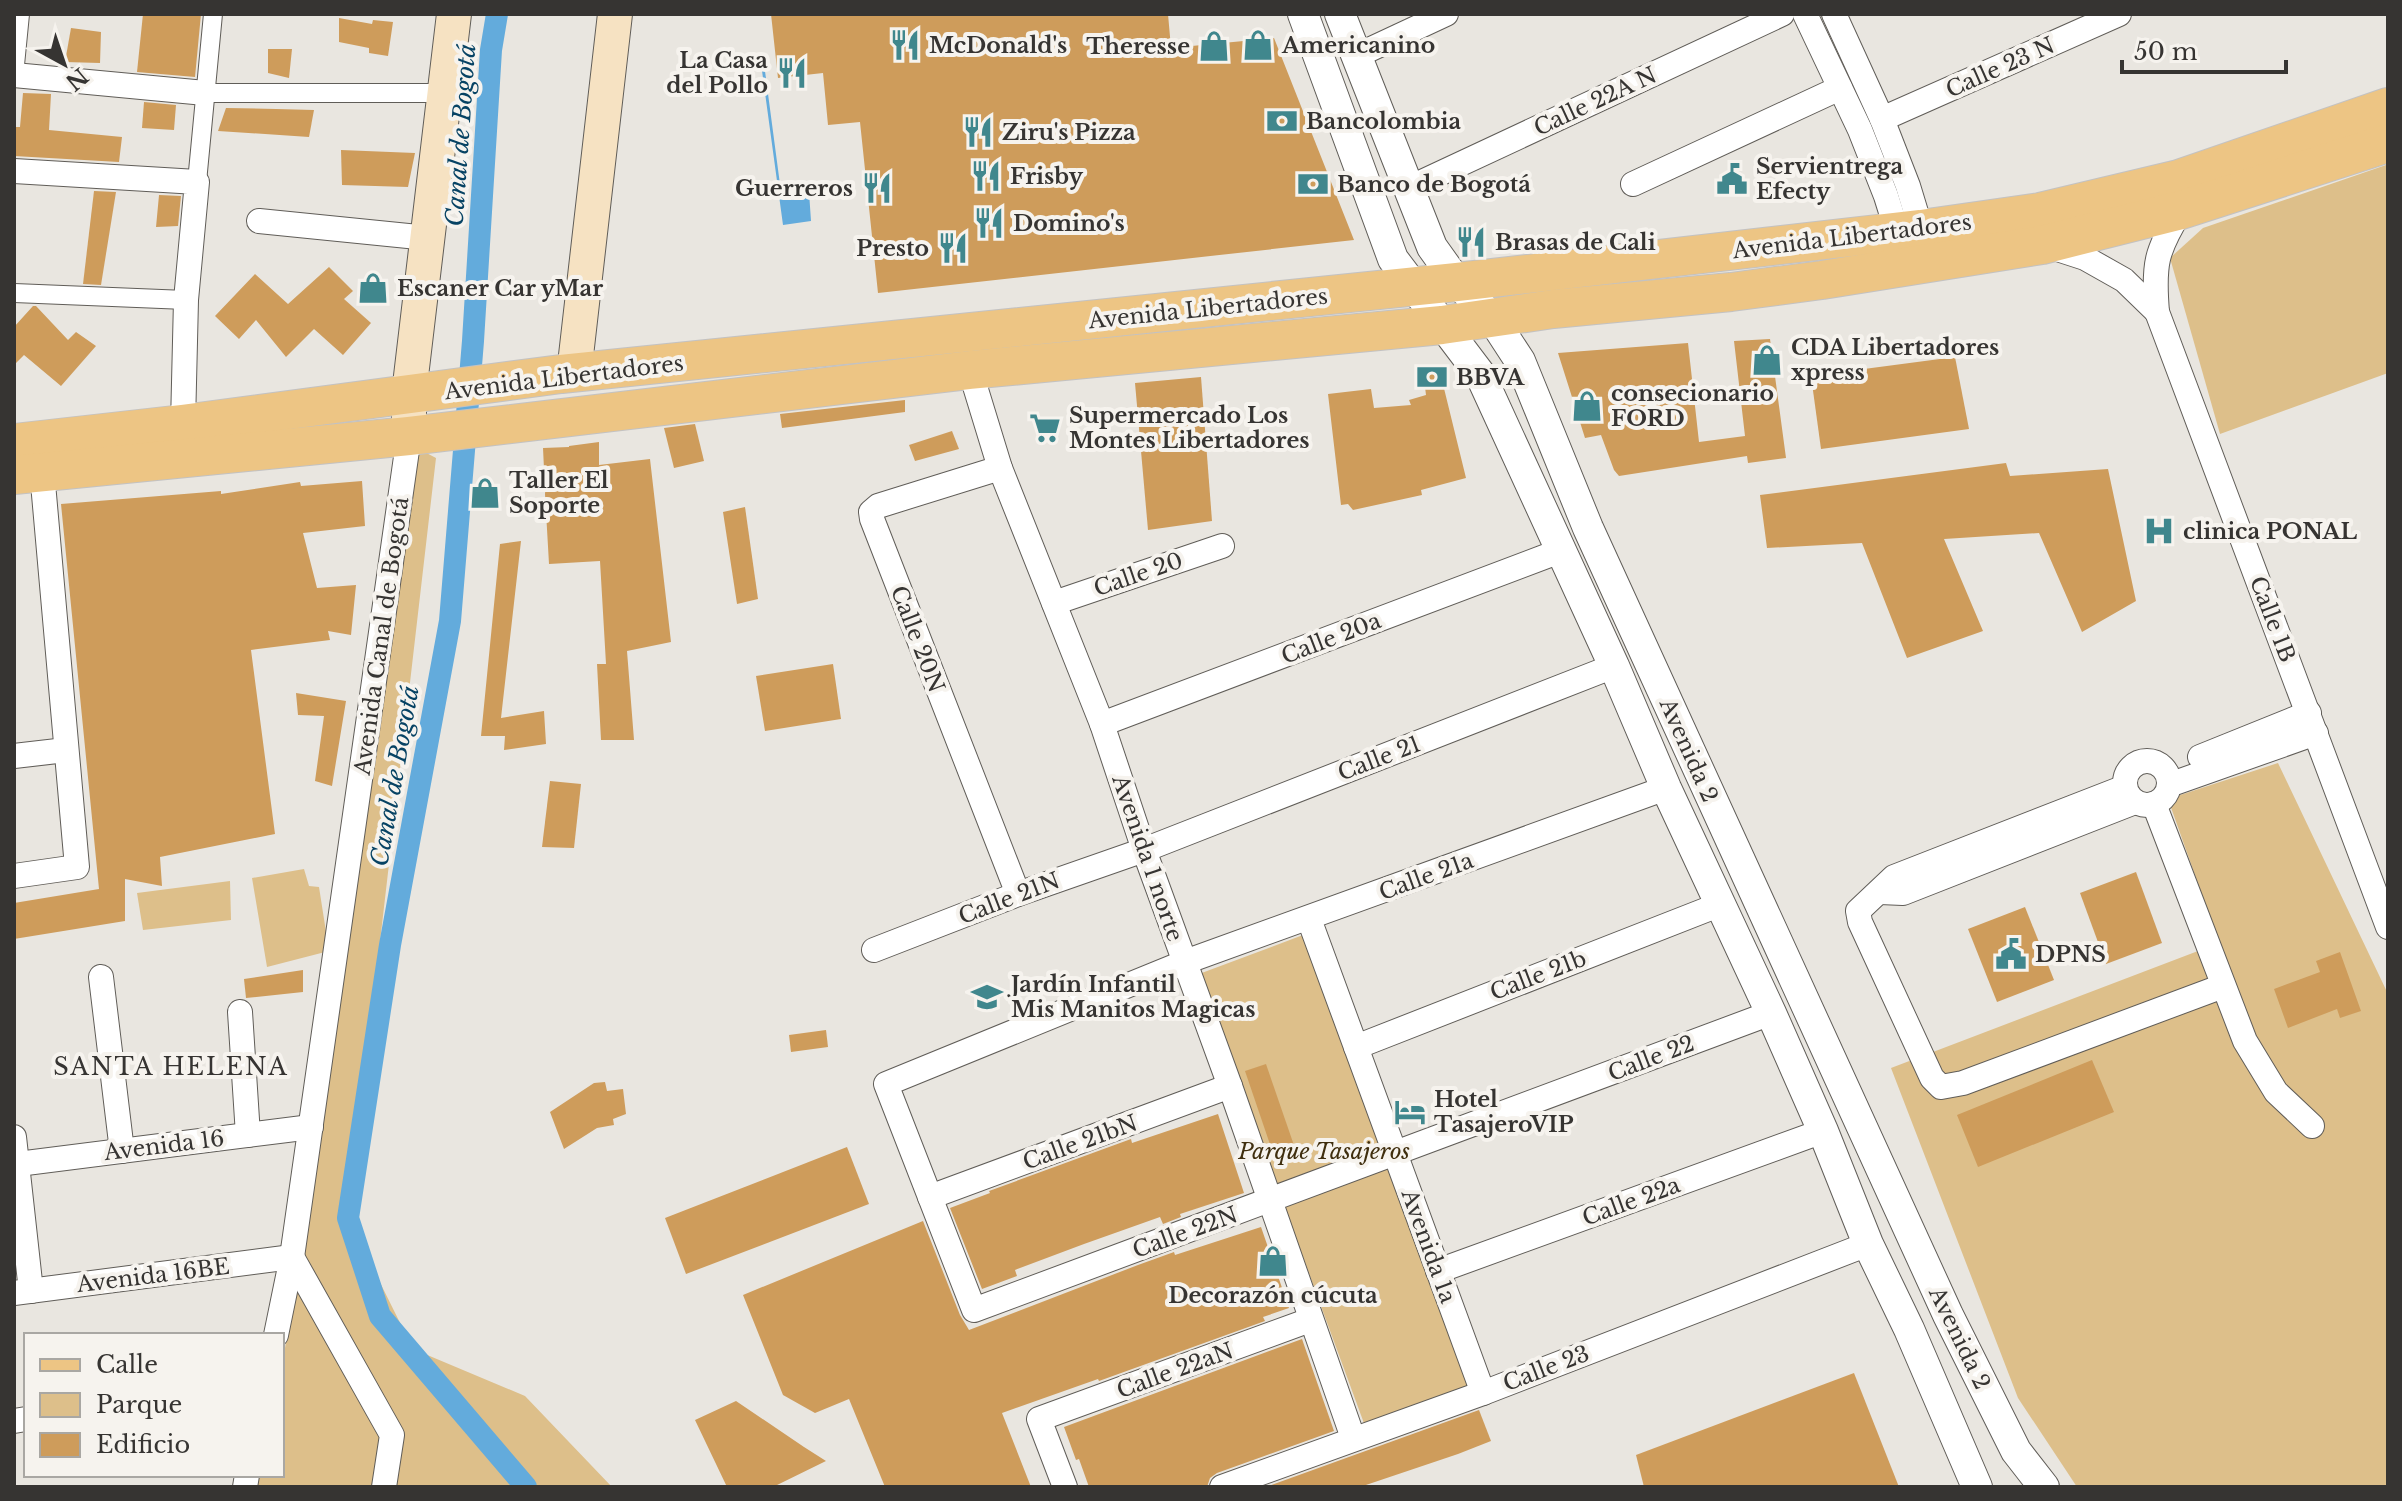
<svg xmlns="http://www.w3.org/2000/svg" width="2402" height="1501" viewBox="0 0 2402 1501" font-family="'Libre Baskerville',serif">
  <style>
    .green { fill: #ddbf8a }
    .water { fill: #63abdc }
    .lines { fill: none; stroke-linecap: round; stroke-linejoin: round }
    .canal { stroke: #63abdc; stroke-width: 22 }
    .building { fill: #ce9c5b }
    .pedestrian-casing { stroke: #605d58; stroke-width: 20 }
    .minor-casing { stroke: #605d58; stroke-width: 26 }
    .tertiary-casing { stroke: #605d58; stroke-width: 32 }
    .secondary-casing { stroke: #605d58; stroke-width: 36 }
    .primary-casing { stroke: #c3c2c2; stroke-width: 40 }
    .pedestrian { stroke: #fff; stroke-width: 18 }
    .minor { stroke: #fff; stroke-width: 24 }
    .tertiary { stroke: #fff; stroke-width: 30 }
    .secondary { stroke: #f6e2c2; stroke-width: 34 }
    .primary { stroke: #edc584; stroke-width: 38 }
    .labels { text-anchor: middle; stroke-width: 8; stroke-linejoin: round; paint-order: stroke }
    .poi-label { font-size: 22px; font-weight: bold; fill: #363432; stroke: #f6f3ee; text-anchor: start }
    .street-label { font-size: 22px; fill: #363432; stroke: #f6f3ee }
    .park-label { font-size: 22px; font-style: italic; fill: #3f2e0e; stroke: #f6f3ee }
    .water-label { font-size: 24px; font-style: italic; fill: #074364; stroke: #f6f3ee }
    .neighbourhood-label { font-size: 24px; letter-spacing: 2px; fill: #363432; stroke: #f6f3ee }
  </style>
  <rect width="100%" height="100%" fill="#e9e6e0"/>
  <g class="green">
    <path d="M2386,165H2388V373L2220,434L2170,258L2203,228Z"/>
    <path d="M417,448L436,458L348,1218L413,1349L525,1396L612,1487H257L259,1475H282V1365L305,1235Z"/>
    <path d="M2278,763L2388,994V1487H2077L2018,1398L1891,1068L2219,943L2168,799Z"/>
    <path d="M304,869L309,886L319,887L329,951L267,967L252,878Z"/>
    <path d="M230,881L231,920L143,930L137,893Z"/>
    <path d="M1303,935L1470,1387L1365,1426L1199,974Z"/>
  </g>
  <path class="water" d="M760,56H763L781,192H809L811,221L783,225Z"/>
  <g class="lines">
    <path class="canal" d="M497,14L491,50L473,341L450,621L390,945L348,1218L380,1316L526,1487"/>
  </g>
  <g class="building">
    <path d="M143,14H201L195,77L137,72Z"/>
    <path d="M771,14H1168L1171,48L1274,38L1354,240L878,293L860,122L828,125L823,73L778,78Z"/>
    <path d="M339,18L372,24L373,20L393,22L388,56L369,53V48L339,42Z"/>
    <path d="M71,28L101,32L100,63L65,62Z"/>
    <path d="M268,49H292L289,78L268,73Z"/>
    <path d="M23,93L51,94L49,130L122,137L119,162L14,156V127H20Z"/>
    <path d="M144,102L176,105L174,130L142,128Z"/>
    <path d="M226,108L276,109L314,110L309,137L218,131Z"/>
    <path d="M341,150L415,153L408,187L342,185Z"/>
    <path d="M94,191L116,192L101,285L83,284Z"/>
    <path d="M159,195L181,196L178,226L156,227Z"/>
    <path d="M329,267L353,291L344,299L371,323L343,355L314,329L286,357L256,320L239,339L215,316L255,274L288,304Z"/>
    <path d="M33,306H36L68,340L76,332L96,346L61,386L24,355L14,365V327Z"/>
    <path d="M1770,339L1786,458L1748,463L1747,456L1619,476L1614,470L1601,435L1585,438L1558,353L1688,343L1699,442L1745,436L1734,341Z"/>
    <path d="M1955,357L1969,429L1821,449L1811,376Z"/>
    <path d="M1439,368L1466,478L1421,490L1422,495L1353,510L1348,504L1341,505L1328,394L1371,389L1374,408L1411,405L1409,400L1426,395L1423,371Z"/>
    <path d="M1201,377L1212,521L1148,530L1135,383Z"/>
    <path d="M905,400V412L782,428L780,414Z"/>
    <path d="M695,424L704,461L674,468L664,428Z"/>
    <path d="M952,431L959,449L915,461L909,445Z"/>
    <path d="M599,442V465L650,459L671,642L627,651L634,740H601L597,664H606L600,561L549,564L545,494L547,469H544L543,448L569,447V446Z"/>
    <path d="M2006,463L2010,476L2108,469L2136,601L2082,632L2039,533L1944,539L1983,631L1907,658L1862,543L1767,548L1760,495Z"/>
    <path d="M362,481L365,526L303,533L317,588L356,585L351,635L328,631L330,640L251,650L275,834L160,857L162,886L125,879V921L14,939V903L99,889L61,504L221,491V494L300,482L301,486Z"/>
    <path d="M745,507L758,599L737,604L723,512Z"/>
    <path d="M521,541L501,718L544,711L546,744L504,750L505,736H481L500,544Z"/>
    <path d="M833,664L841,719L765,731L756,676Z"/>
    <path d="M296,693L346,701L332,786L315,781L324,716L298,715Z"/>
    <path d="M550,781L581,784L574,848L542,847Z"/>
    <path d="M2136,872L2162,943L2106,964L2080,893Z"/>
    <path d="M2025,907L2054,980L1997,1002L1968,929Z"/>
    <path d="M2340,952L2361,1011L2340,1018L2337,1009L2288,1028L2274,989L2320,972L2316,961Z"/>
    <path d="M303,970V992L246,998L244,979Z"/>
    <path d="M826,1030L828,1047L791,1052L789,1035Z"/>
    <path d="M2092,1060L2114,1112L1978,1167L1957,1115Z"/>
    <path d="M1266,1064L1298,1157L1277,1165L1245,1071Z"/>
    <path d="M605,1082L607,1091L623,1089L626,1114L613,1119L614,1125L597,1128L564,1149L550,1112L594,1083Z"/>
    <path d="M1218,1114L1244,1193L1180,1214L1181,1217L1163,1224L1160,1217L1084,1244L1015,1270L1017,1276L982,1289L950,1208L990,1193L989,1191L1131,1139L1132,1143Z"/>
    <path d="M847,1147L869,1204L686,1274L665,1218Z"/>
    <path d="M923,1221L960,1315L969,1330L1138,1265L1174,1252L1175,1255L1261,1227L1289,1308L1263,1317L1265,1321L1099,1381L1098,1379L1002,1413L1031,1487H885L849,1399L815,1413L783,1395L743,1295Z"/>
    <path d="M1302,1339L1334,1431L1217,1473L1210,1478L1207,1487H1089L1079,1459L1076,1460L1064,1427Z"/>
    <path d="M1854,1373L1899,1487H1644L1636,1455Z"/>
    <path d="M736,1401L804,1447L826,1461L773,1487H727L695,1420Z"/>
    <path d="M1479,1410L1491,1441L1458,1454L1360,1487H1266Z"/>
  </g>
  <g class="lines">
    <defs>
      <g id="pedestrian">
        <path d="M14,75L20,14"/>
        <path d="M205,93H445"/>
        <path d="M197,182L213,14"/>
        <path d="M14,293L186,300"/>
      </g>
      <g id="minor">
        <path d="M1805,14L1860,130L1886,196L1901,244"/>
        <path d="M1834,14L1882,119L1908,186L1925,242"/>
        <path d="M1356,56L1446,14"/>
        <path d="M14,75L205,93"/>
        <path d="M1882,119L2119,14"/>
        <path d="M14,171L197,182L186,300L183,424"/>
        <path d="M1633,184L1840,88"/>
        <path d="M1409,188L1782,14"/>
        <path d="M2181,210C2156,251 2153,264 2157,312L2388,927"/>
        <path d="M259,221L428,238"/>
        <path d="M2048,246L2085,258L2124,280L2157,312"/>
        <path d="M970,370L1000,468L1102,724L1144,850L1230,1086L1353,1438"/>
        <path d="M1000,468L878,506L871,512L872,519L1018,894"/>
        <path d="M1054,603L1222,546"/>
        <path d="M1102,724L1560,551"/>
        <path d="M14,756L66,750"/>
        <path d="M2200,757L2309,713"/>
        <circle cx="2147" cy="783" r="22"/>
        <path d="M2169,785L2316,733"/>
        <path d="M2125,787L1894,877L1858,911L1860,922L1932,1078L1941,1087L1963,1083L2223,986"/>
        <path d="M1666,788L1185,962L886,1084L974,1310L1771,1013"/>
        <path d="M2154,804L2245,1041L2276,1092L2312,1126"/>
        <path d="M14,876L77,867L42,472"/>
        <path d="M1880,892L1903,893L2135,802"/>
        <path d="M1309,919L1483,1393"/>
        <path d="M874,950L1018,894L1144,850L1614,666"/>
        <path d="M101,977L122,1151"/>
        <path d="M240,1012L248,1135"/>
        <path d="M1356,1047L1721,904"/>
        <path d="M14,1137L31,1291"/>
        <path d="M18,1164L311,1127"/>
        <path d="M930,1197L1230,1086"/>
        <path d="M292,1257L392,1435L384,1487"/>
        <path d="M1438,1271L1823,1131"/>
        <path d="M14,1293L292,1257"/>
        <path d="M276,1335L292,1257L409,436"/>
        <path d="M14,1421L26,1419"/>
        <path d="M245,1487L247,1475"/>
        <path d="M1065,1487L1039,1419L1310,1320"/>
        <path d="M1222,1487L1483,1393L1868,1244"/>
      </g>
      <g id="tertiary">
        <path d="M1303,14L1393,259L1480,374L1614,666L1666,788L1771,1013L1823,1131L1868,1244L1909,1329L1977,1487"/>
        <path d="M1340,14L1432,247L1457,282L1492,318L1520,361L1588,528L1948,1315L2016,1451L2044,1487"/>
      </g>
      <g id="secondary">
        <path d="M574,373L615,14"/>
        <path d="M409,436V393L454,14"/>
      </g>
      <g id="primary">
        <path d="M14,443L183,424L561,374L1457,282L1921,229L2040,212L2179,179L2388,107"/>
        <path d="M14,475L409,436L970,370L1442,325L1553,309L1731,292L1822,280L2042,245L2181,210L2388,143"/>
      </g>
    </defs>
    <use href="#pedestrian" class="pedestrian-casing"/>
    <use href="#minor" class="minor-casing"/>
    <use href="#tertiary" class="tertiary-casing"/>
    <use href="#secondary" class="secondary-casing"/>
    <use href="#primary" class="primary-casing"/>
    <use href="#pedestrian" class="pedestrian"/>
    <use href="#minor" class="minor"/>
    <use href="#tertiary" class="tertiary"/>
    <use href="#secondary" class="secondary"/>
    <use href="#primary" class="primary"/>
  </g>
  <defs>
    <symbol id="restaurant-bare" viewBox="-9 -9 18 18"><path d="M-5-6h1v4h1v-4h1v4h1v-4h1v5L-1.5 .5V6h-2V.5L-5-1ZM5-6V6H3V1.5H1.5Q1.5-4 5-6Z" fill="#40878d" stroke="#f6f3ee" stroke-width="2.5" paint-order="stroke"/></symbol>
    <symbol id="shop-bare" viewBox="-9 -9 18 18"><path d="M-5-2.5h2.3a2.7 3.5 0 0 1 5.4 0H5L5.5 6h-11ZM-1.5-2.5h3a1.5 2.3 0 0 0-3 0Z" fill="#40878d" stroke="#f6f3ee" stroke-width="2.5" paint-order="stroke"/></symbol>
    <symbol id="bank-bare" viewBox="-9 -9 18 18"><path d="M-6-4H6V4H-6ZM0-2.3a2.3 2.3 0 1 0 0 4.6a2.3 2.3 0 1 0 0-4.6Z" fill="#40878d" stroke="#f6f3ee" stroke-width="2.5" paint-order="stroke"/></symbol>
    <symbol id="civic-bare" viewBox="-9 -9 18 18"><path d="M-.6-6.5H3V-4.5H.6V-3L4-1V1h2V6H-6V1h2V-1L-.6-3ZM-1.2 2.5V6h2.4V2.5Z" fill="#40878d" stroke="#f6f3ee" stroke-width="2.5" paint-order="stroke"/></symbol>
    <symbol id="supermarket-bare" viewBox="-9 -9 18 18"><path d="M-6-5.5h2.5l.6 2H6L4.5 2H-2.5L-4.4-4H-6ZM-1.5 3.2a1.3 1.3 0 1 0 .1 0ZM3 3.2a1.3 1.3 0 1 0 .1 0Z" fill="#40878d" stroke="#f6f3ee" stroke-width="2.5" paint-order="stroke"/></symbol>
    <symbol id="hospital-bare" viewBox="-9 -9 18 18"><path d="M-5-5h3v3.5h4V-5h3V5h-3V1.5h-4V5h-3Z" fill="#40878d" stroke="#f6f3ee" stroke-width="2.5" paint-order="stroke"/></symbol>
    <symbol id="school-bare" viewBox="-9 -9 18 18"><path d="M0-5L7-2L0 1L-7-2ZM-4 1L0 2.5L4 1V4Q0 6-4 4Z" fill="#40878d" stroke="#f6f3ee" stroke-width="2.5" paint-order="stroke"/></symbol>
    <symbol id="hotel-bare" viewBox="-9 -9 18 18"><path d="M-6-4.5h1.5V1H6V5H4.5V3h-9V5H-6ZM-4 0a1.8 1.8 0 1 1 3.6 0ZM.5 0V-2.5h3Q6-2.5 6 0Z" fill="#40878d" stroke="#f6f3ee" stroke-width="2.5" paint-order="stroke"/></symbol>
  </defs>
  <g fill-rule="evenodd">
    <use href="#restaurant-bare" x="883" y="23" width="44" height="44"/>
    <use href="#shop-bare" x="1236" y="23" width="44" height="44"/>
    <use href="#shop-bare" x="1192" y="24" width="44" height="44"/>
    <use href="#restaurant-bare" x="770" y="51" width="44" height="44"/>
    <use href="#bank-bare" x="1260" y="99" width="44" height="44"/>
    <use href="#restaurant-bare" x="956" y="110" width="44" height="44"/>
    <use href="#restaurant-bare" x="964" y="154" width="44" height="44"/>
    <use href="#civic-bare" x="1710" y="157" width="44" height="44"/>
    <use href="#bank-bare" x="1291" y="162" width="44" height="44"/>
    <use href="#restaurant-bare" x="855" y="166" width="44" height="44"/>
    <use href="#restaurant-bare" x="967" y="201" width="44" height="44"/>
    <use href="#restaurant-bare" x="1449" y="220" width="44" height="44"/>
    <use href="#restaurant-bare" x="931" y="226" width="44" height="44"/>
    <use href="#shop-bare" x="351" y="266" width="44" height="44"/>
    <use href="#shop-bare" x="1745" y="338" width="44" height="44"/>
    <use href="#bank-bare" x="1410" y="355" width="44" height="44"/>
    <use href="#shop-bare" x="1565" y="384" width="44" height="44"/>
    <use href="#supermarket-bare" x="1023" y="406" width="44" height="44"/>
    <use href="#shop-bare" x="463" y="471" width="44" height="44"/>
    <use href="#hospital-bare" x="2137" y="509" width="44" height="44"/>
    <use href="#civic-bare" x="1989" y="932" width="44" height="44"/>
    <use href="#school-bare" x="965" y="975" width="44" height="44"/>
    <use href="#hotel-bare" x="1388" y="1090" width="44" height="44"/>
    <use href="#shop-bare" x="1251" y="1239" width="44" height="44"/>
  </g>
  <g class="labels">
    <g class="poi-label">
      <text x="929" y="53">McDonald's</text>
      <text x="1282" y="53">Americanino</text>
      <text x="1190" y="54" text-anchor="end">Theresse</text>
      <text x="768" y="68" text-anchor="end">La Casa<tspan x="768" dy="25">del Pollo</tspan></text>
      <text x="1306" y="129">Bancolombia</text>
      <text x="1002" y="140">Ziru's Pizza</text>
      <text x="1756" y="174">Servientrega<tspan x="1756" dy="25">Efecty</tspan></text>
      <text x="1010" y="184">Frisby</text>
      <text x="1337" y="192">Banco de Bogotá</text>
      <text x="853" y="196" text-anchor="end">Guerreros</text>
      <text x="1013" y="231">Domino's</text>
      <text x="1495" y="250">Brasas de Cali</text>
      <text x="929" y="256" text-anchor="end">Presto</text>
      <text x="397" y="296">Escaner Car yMar</text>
      <text x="1791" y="355">CDA Libertadores<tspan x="1791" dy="25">xpress</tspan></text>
      <text x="1456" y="385">BBVA</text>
      <text x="1611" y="401">consecionario<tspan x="1611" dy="25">FORD</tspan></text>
      <text x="1069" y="423">Supermercado Los<tspan x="1069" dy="25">Montes Libertadores</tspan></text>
      <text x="509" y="488">Taller El<tspan x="509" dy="25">Soporte</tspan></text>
      <text x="2183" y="539">clinica PONAL</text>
      <text x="2035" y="962">DPNS</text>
      <text x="1011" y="992">Jardín Infantil<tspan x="1011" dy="25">Mis Manitos Magicas</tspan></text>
      <text x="1434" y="1107">Hotel<tspan x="1434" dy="25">TasajeroVIP</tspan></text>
      <text x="1273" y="1303" text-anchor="middle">Decorazón cúcuta</text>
    </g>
    <g class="street-label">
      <text transform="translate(2000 67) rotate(-24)" y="8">Calle 23 N</text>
      <text transform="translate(1595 101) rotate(-25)" y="8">Calle 22A N</text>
      <text transform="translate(1852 236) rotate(-7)" y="8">Avenida Libertadores</text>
      <text transform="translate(1208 308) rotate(-6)" y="8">Avenida Libertadores</text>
      <text transform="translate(564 377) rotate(-7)" y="8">Avenida Libertadores</text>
      <text transform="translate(1138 574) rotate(-19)" y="8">Calle 20</text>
      <text transform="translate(2273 619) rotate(69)" y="8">Calle 1B</text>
      <text transform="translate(381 636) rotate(-82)" y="8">Avenida Canal de Bogotá</text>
      <text transform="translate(1331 638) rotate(-21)" y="8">Calle 20a</text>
      <text transform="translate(918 639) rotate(69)" y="8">Calle 20N</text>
      <text transform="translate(1689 750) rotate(66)" y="8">Avenida 2</text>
      <text transform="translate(1379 758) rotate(-21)" y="8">Calle 21</text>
      <text transform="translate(1148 858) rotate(71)" y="8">Avenida 1 norte</text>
      <text transform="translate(1426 876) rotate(-20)" y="8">Calle 21a</text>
      <text transform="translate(1009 898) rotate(-21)" y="8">Calle 21N</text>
      <text transform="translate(1538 975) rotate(-21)" y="8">Calle 21b</text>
      <text transform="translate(1651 1058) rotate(-21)" y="8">Calle 22</text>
      <text transform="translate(1080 1142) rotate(-20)" y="8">Calle 21bN</text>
      <text transform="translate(164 1145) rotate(-7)" y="8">Avenida 16</text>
      <text transform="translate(1631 1201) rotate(-20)" y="8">Calle 22a</text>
      <text transform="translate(1185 1232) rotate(-20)" y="8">Calle 22N</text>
      <text transform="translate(1429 1246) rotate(70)" y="8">Avenida 1a</text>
      <text transform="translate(153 1275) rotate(-7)" y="8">Avenida 16BE</text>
      <text transform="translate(1960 1338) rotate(64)" y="8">Avenida 2</text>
      <text transform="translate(1546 1368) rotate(-21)" y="8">Calle 23</text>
      <text transform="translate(1175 1370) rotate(-20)" y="8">Calle 22aN</text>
    </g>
    <g class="park-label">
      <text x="1324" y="1159">Parque Tasajeros</text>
    </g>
    <g class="water-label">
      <text transform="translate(461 135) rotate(-86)" y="8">Canal de Bogotá</text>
      <text transform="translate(395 776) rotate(-80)" y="8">Canal de Bogotá</text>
    </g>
    <g class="neighbourhood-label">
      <text x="171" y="1075">SANTA HELENA</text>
    </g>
  </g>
  <rect width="2402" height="1501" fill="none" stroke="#363432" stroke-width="32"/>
  <rect x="24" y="1333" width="260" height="144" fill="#f6f3ee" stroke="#a9a7a3" stroke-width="2"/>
  <rect x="40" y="1359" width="40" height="12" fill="#edc584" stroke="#a9a7a3" stroke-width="2"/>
  <text x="96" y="1373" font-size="24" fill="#363432">Calle</text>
  <rect x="40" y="1393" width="40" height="24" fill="#ddbf8a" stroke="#a9a7a3" stroke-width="2"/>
  <text x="96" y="1413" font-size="24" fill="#363432">Parque</text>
  <rect x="40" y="1433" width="40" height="24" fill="#ce9c5b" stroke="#a9a7a3" stroke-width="2"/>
  <text x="96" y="1453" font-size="24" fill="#363432">Edificio</text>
  <g transform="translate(64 64) rotate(140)" stroke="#f6f3ee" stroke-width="6" paint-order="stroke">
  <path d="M0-6L14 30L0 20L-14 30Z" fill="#363432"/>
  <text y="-12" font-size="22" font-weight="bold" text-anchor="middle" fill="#363432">N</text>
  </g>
  <path d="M2122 60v12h164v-12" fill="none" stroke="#363432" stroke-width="4"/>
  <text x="2134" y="60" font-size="24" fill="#363432" stroke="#f6f3ee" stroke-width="6" paint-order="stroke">50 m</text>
</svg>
